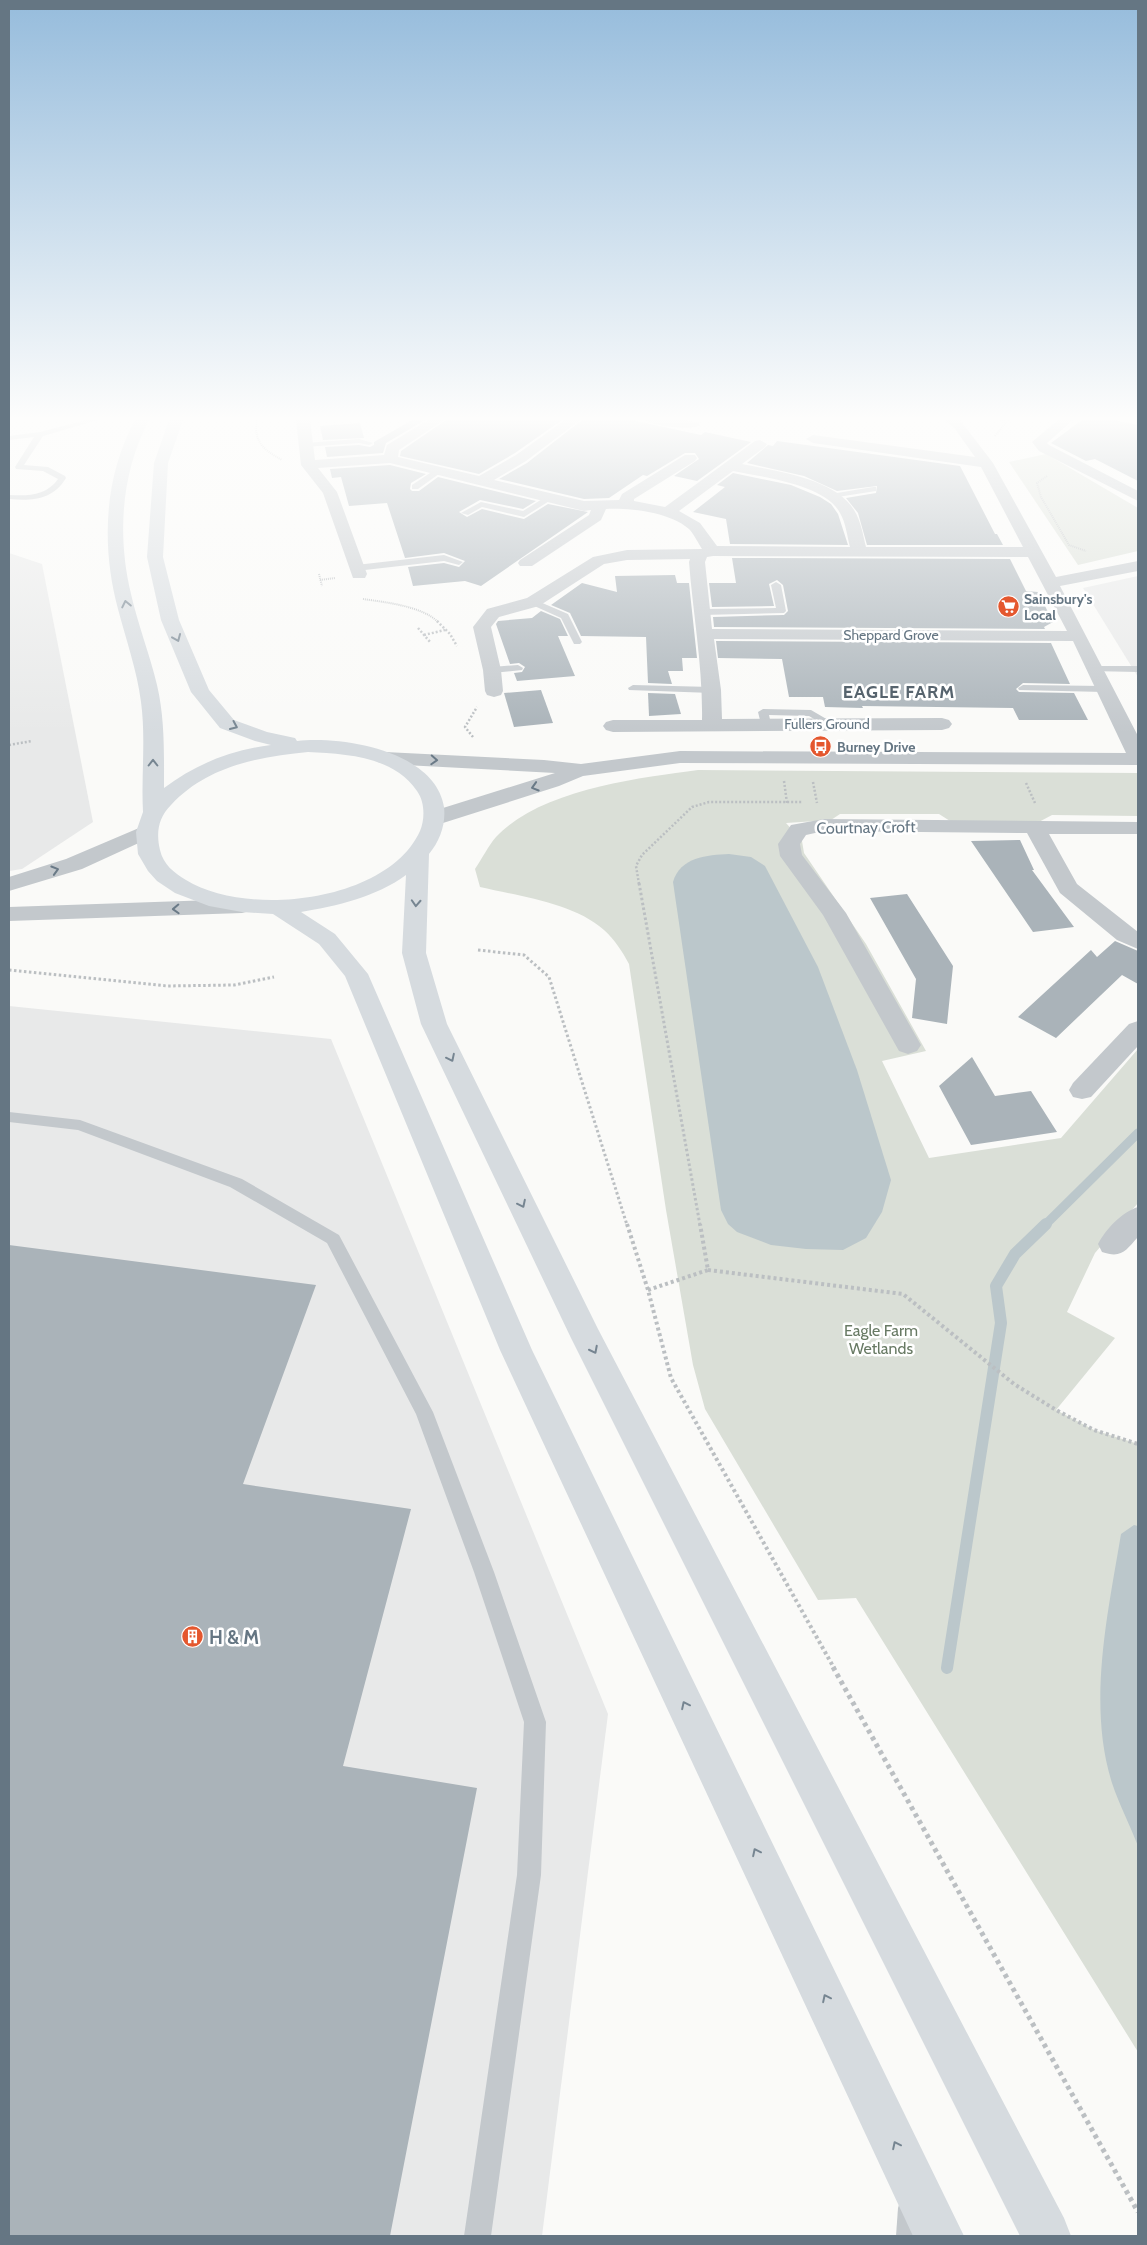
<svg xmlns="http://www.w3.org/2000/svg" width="1147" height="2245" viewBox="0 0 1147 2245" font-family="Cabin,sans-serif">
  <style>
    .built { fill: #e8e9e9 }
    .green { fill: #dadfd7 }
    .water { fill: #bbc7cb }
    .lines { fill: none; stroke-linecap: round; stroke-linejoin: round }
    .stream-far1 { stroke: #bbc7cb; stroke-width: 9 }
    .stream { stroke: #bbc7cb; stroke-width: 12 }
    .building { fill: #aab3b9 }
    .path-far4 { stroke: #bbbfc2; stroke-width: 2; stroke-dasharray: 1 1; stroke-linecap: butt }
    .path-far3 { stroke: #bbbfc2; stroke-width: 2.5; stroke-dasharray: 2 2; stroke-linecap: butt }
    .path-far2 { stroke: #bbbfc2; stroke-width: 3; stroke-dasharray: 2.5 2.5; stroke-linecap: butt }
    .path-far1 { stroke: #bbbfc2; stroke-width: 4; stroke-dasharray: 3 3; stroke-linecap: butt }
    .path { stroke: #bbbfc2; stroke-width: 5; stroke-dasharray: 4 4; stroke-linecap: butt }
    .service { fill: #c3c8cc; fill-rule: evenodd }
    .minor { fill: #c3c8cc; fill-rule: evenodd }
    .trunk { fill: #d6dbdf; fill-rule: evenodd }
    .oneway { stroke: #768591 }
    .oneway2 { stroke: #6a7a87 }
    .labels { text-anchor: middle; stroke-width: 5; stroke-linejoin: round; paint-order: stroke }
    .far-poi-label { font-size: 14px; font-weight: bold; fill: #657683; stroke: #fff; text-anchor: start }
    .far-street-label { font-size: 14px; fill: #657683; stroke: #fff }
    .street-label { font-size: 16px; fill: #657683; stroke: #fff }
    .park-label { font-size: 16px; fill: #687a64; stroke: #fff }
    .far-district-label { font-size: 18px; font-weight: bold; letter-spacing: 1px; fill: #57646e; stroke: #fff }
    .near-poi-label { font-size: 19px; font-weight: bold; fill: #657683; stroke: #fff; text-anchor: start }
  </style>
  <rect width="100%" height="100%" fill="#fafaf8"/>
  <g class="built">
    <path d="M9,553L42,564L93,822L22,869L9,871Z"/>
    <path d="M1138,576V677L1083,588Z"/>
    <path d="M9,1006L331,1039L608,1714L542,2236H9Z"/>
  </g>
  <g class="green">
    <path d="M1046,454L1138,508V551L1078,565L1009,462Z"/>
    <path d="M698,770L1138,773V816L1052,815L1037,823L950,821L939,814H840L831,820L786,823L802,841L804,853L866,944L926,1051L882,1061L929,1158L1061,1138L1138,1049V1203L1095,1253L1067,1312L1115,1338L1056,1410L1094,1430L1138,1444V2052L856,1598L818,1600L705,1409L693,1365L666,1210L629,964C622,951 615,940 604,930C574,903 518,896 480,887L475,869C482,859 488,846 496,837C540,790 637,778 698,770Z"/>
  </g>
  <g class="water">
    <path d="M729,854L751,857L765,866L818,967L857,1070L891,1180L882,1212L866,1238L843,1250L806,1249L771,1245L737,1232L728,1224L721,1210L673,882C680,857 707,855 729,854Z"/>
    <path d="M1134,1525L1138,1526V1846C1130,1825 1119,1804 1112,1783C1087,1704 1108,1613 1121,1534Z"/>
  </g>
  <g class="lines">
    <path class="stream-far1" d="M1045,1225L1138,1133"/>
    <path class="stream" d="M947,1668L1001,1323L996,1286L1015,1254L1046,1224"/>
  </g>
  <g class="building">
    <path d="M412,420H425L386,443L383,453L327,457L325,447L359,445L370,447L374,445V442Z"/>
    <path d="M446,420H562L515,453L479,474L400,456L401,451Z"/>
    <path d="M582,420H631L701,435L705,432L751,442L697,481L674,476L699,459L695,453H685L647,476L643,475L609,498L584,499L499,479L527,463Z"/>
    <path d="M1082,420H1114L1138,425V481L1095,459L1086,461L1051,443Z"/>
    <path d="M360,423L364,438L323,440L320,426Z"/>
    <path d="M777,441L960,466L995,534H997L1003,545H867L858,513L846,498L876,493L877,486L837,491L804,476L747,463L768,445L773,446Z"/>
    <path d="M390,465L426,474L411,483L410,489L412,491H419L438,477L536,501L523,509L480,500L459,512L467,517L482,509L524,519L548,504L588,512L481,586L465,581L413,586L408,567L444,563L459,567L465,561L444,553L405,558L387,503L349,506L341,477L332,478L330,469Z"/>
    <path d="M733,473L791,485L820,497L831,504L838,514L848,545L730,544L726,519L693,512L725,487L717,485Z"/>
    <path d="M732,558L1010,559L1026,591L1038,592L1053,622L1044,627L1045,629L714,627L713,617L784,615L788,611L783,585L777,580L769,584L774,606L712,607L709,583H736Z"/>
    <path d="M675,575L677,583H689L697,658H682L683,671H668L672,684L648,683L646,637L581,636L570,613L551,605L582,583L617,592L615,576Z"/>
    <path d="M541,611L560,619L568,636H558L575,676L517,681L514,673L522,672L525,667L519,663L510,664L496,624L498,621L532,618Z"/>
    <path d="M716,641L1051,643L1070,684L1023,683L1016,689L1019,692L1074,693L1088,720H1019L1013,708L862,706L863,708L825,707L823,697H789L782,659L718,658Z"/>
    <path d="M541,690L553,723L514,727L504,693Z"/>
    <path d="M648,693L675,694L681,714L649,716Z"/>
    <path d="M1020,840L1034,870H1032L1074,927L1033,932L971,841Z"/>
    <path d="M907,894L953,966L947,1024L912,1018L916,979L870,898Z"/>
    <path d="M1115,941L1138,951V984L1122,975L1056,1038L1018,1017L1091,950L1097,957Z"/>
    <path d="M972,1057L995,1096L1031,1091L1057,1132L971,1145L939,1086Z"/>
    <path d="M9,1245L316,1285L243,1484L411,1509L343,1766L477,1788L390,2236H9Z"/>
  </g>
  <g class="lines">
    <g class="path-far4">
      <path d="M257,420C253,442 264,450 282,460"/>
      <path d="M1000,420L1005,421"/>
      <path d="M995,436L1008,420"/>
      <path d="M1047,476L1037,483L1041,497L1069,545L1086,551"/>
      <path d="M319,574L322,586"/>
      <path d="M320,580L335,578"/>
      <path d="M363,599C384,602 422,606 438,622"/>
    </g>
    <g class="path-far3">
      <path d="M437,621L450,634L457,646"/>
      <path d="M418,628L431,643"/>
      <path d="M424,635L445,630"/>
      <path d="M473,737L465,727L477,707"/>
      <path d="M9,745L32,741"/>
      <path d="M784,781L787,803"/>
      <path d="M813,782L817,803"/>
      <path d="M1026,783L1035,803"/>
      <path d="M639,884L636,866L642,855L692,807L709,802H803"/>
    </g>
    <g class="path-far2">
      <path d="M639,883L700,1225"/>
      <path d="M478,950L524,955L549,977L627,1225"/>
      <path d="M9,970L167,986L234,985L274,977"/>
    </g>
    <g class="path-far1">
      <path d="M627,1224L648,1290L671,1378L834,1668"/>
      <path d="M708,1270L903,1294L1014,1384L1056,1410L1094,1430L1138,1444"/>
      <path d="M648,1290L708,1270L700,1224"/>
    </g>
    <path class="path" d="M833,1667L1138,2212"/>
    <g class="service">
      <path d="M86,420H98L43,436L24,465L48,467L65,476L66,478C53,500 32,501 9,499V495C28,496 46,496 58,479L43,471L16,469L15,467L34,437L9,440V436L40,432Z"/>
      <path d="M359,439L373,443L369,445L359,443L305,447L301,445L305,443Z"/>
      <path d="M436,469L443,471L418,489H412V485Z"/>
      <path d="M873,487H876V491L831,498L827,496L831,494Z"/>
      <path d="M547,496L554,498L524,517L482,507L468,515L461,513L481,502L523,511Z"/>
      <path d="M444,555L463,562L459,565L444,561L356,571L352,568L356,565Z"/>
      <path d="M776,582L781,585L786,611L784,613L702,615L697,612L702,609L776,608L771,585Z"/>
      <path d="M533,599L568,614L582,642L580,644H574L561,618L530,604L528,602Z"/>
      <path d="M518,665L523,668L522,670L492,673L487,670L492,667Z"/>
      <path d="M1094,666H1138V672L1090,671V667Z"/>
      <path d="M633,685L712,687L717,690L712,693L629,690L628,688Z"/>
      <path d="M1023,685L1104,686L1109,689L1104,692L1019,690L1018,688Z"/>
      <path d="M763,709L811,710L835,724L834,726H826L809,716L769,715L771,724L766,727L761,724L758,712Z"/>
      <path d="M9,1112L80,1120L242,1179L339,1235L433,1412L494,1572L546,1722L541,1875L491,2236H464L517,1875L524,1722L474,1572L416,1414L327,1243L230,1187L78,1130L9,1122Z"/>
      <path d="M911,2195L921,2198L924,2208L923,2236H896L898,2208L901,2198Z"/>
    </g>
    <g class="minor">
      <path d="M296,420H310L315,460L384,455L387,445L428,420H444L399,450L398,457L479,476L516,455L565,420H580L526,461L494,480L584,501L619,500L622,494L685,455H695L697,458L695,461L634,499V501L665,507L755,441L760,440L767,444L765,447L742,464C775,471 835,478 854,510C861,521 863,535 866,547H1023L981,467L813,443L806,439L813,435L975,457L955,429L945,420H960L993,463L1056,577L1138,561V571L1060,586L1138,736V765L680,763L583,776L559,786L443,823L435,824L427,823L424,818L427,813L555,773L385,764L378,762L375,758L378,754L385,752L544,760L581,764L680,751L1126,753L1073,641L714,639L721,690L722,719L942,718L949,720L952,724L949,728L942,730L613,732L606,730L603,726L606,722L613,720H702C703,667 693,614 689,562L690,559L627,560L604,564L539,606L499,617L491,627L501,670L503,691L501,695L494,697L487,695L485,691L483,670L473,627L487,609L527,598L593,557L627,550L702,549C698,543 694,534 689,529C669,512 631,508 606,509L601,520L532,566H520L518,563L520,560L589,515L591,510L584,511L390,463L318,468L337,492L367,574L365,578H353L323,493L301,465ZM733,471C762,477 825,484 840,513C846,523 847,536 850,547L717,546L700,523L679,511ZM713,556L1028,557L1067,631L712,629L705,562L707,557Z"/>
      <path d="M645,420H684L698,422L700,425C694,431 651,426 645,420Z"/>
      <path d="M1058,420H1073L1047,443L1049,445L1138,491V501L1039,451L1032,442Z"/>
      <path d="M824,819L1138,822V834H1049L1077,884L1138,932V949L1117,940L1060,893L1027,833L824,831L806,835L800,844L802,855L846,913L921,1045L917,1051L908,1054L899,1051L823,915L780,856L778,844L791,825Z"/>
      <path d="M146,825L154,826L157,831L154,836L82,869L9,891V877L66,859Z"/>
      <path d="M242,899L250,901L254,906L250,911L242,913L9,921V907Z"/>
      <path d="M1138,1021V1046L1091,1097L1082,1099L1073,1097L1069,1090L1073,1083L1129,1024Z"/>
      <path d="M1138,1207V1237C1126,1250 1122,1259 1102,1252L1098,1244C1106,1229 1122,1212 1138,1207Z"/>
    </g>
    <path class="trunk" d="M135,420H149C121,473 117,536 131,594C138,625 150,655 157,685C165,719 164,754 164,788C196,764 231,750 271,745L255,741L220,728L191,692L161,620L147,557L154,463L169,420H183L168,463L163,557L179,620L209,690L234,720L267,732L295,738L297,741C343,736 435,751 444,807C446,824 440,841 429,854L426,953L447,1024L598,1329L1064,2218L1071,2236H1020L571,1338L421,1024L402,953L406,875C376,897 337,906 301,912L335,934L368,974L532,1350L964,2236H913L500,1350L345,976L319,944L273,914L242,912L209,906L175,893L157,881L148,871L138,854L136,832L143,812C141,775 146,739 141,702C137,670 126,640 118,609C101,546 104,477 135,420ZM308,752C346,754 393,756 417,791C425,802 425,819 420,831C388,902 247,918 186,880C174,873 163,864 160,850C156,833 158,818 171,805C207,766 258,757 308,752Z"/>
  </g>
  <defs><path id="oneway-chevron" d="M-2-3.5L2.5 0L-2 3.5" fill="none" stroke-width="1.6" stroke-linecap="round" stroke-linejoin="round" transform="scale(1.25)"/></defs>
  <g class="oneway">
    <use href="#oneway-chevron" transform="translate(126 604) rotate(-102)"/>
    <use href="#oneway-chevron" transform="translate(177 638) rotate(67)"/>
    <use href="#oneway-chevron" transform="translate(234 726) rotate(24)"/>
    <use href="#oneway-chevron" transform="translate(153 763) rotate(-90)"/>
    <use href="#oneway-chevron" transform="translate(416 903) rotate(93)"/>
    <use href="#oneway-chevron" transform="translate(451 1058) rotate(64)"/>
    <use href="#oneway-chevron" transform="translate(522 1204) rotate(64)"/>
    <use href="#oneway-chevron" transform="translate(594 1350) rotate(63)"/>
    <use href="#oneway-chevron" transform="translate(685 1705) rotate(-116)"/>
    <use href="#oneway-chevron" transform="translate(756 1852) rotate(-116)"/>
    <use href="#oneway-chevron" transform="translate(826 1998) rotate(-116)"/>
    <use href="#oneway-chevron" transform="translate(896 2145) rotate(-116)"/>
  </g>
  <g class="oneway2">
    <use href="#oneway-chevron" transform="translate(434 760) rotate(3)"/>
    <use href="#oneway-chevron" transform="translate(535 787) rotate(163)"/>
    <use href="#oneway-chevron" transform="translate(55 870) rotate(-17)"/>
    <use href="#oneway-chevron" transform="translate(176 909) rotate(178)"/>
  </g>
  <linearGradient id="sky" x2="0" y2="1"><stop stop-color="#96bcdc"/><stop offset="0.57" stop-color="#fdfdfc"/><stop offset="1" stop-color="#fdfdfc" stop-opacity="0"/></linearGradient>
  <rect width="1147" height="734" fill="url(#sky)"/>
  <defs>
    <symbol id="supermarket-disc" viewBox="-11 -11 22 22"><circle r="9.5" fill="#e4572e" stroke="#fff"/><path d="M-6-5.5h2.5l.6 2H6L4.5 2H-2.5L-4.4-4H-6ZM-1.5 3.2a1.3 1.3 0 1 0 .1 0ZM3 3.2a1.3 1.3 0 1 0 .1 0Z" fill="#fff"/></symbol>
    <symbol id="bus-disc" viewBox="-11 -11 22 22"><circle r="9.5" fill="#e4572e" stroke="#fff"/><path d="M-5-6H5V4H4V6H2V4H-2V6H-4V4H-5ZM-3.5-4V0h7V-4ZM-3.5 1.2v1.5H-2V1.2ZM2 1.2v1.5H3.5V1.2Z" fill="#fff"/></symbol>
    <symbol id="building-disc" viewBox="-11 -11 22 22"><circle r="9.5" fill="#e4572e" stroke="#fff"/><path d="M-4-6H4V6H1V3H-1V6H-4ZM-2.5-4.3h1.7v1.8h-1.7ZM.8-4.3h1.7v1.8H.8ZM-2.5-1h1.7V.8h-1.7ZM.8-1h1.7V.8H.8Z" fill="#fff"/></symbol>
  </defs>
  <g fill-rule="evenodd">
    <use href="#supermarket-disc" x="996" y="594" width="25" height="25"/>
    <use href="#bus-disc" x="808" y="734" width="25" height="25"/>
    <use href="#building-disc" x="180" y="1624" width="25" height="25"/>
  </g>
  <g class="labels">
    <g class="far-poi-label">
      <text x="1024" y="604">Sainsbury's<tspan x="1024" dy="16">Local</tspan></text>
      <text x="837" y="752">Burney Drive</text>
    </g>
    <g class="far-street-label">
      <text x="891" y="640">Sheppard Grove</text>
      <text x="827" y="729">Fullers Ground</text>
    </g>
    <g class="street-label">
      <text transform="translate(866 827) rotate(-1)" y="6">Courtnay Croft</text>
    </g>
    <g class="park-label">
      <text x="881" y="1336">Eagle Farm<tspan x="881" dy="18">Wetlands</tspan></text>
    </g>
    <g class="far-district-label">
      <text x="899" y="698">EAGLE FARM</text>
    </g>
    <g class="near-poi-label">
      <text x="209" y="1644">H &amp; M</text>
    </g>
  </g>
  <rect width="1147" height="2245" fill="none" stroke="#657683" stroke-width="20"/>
</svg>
